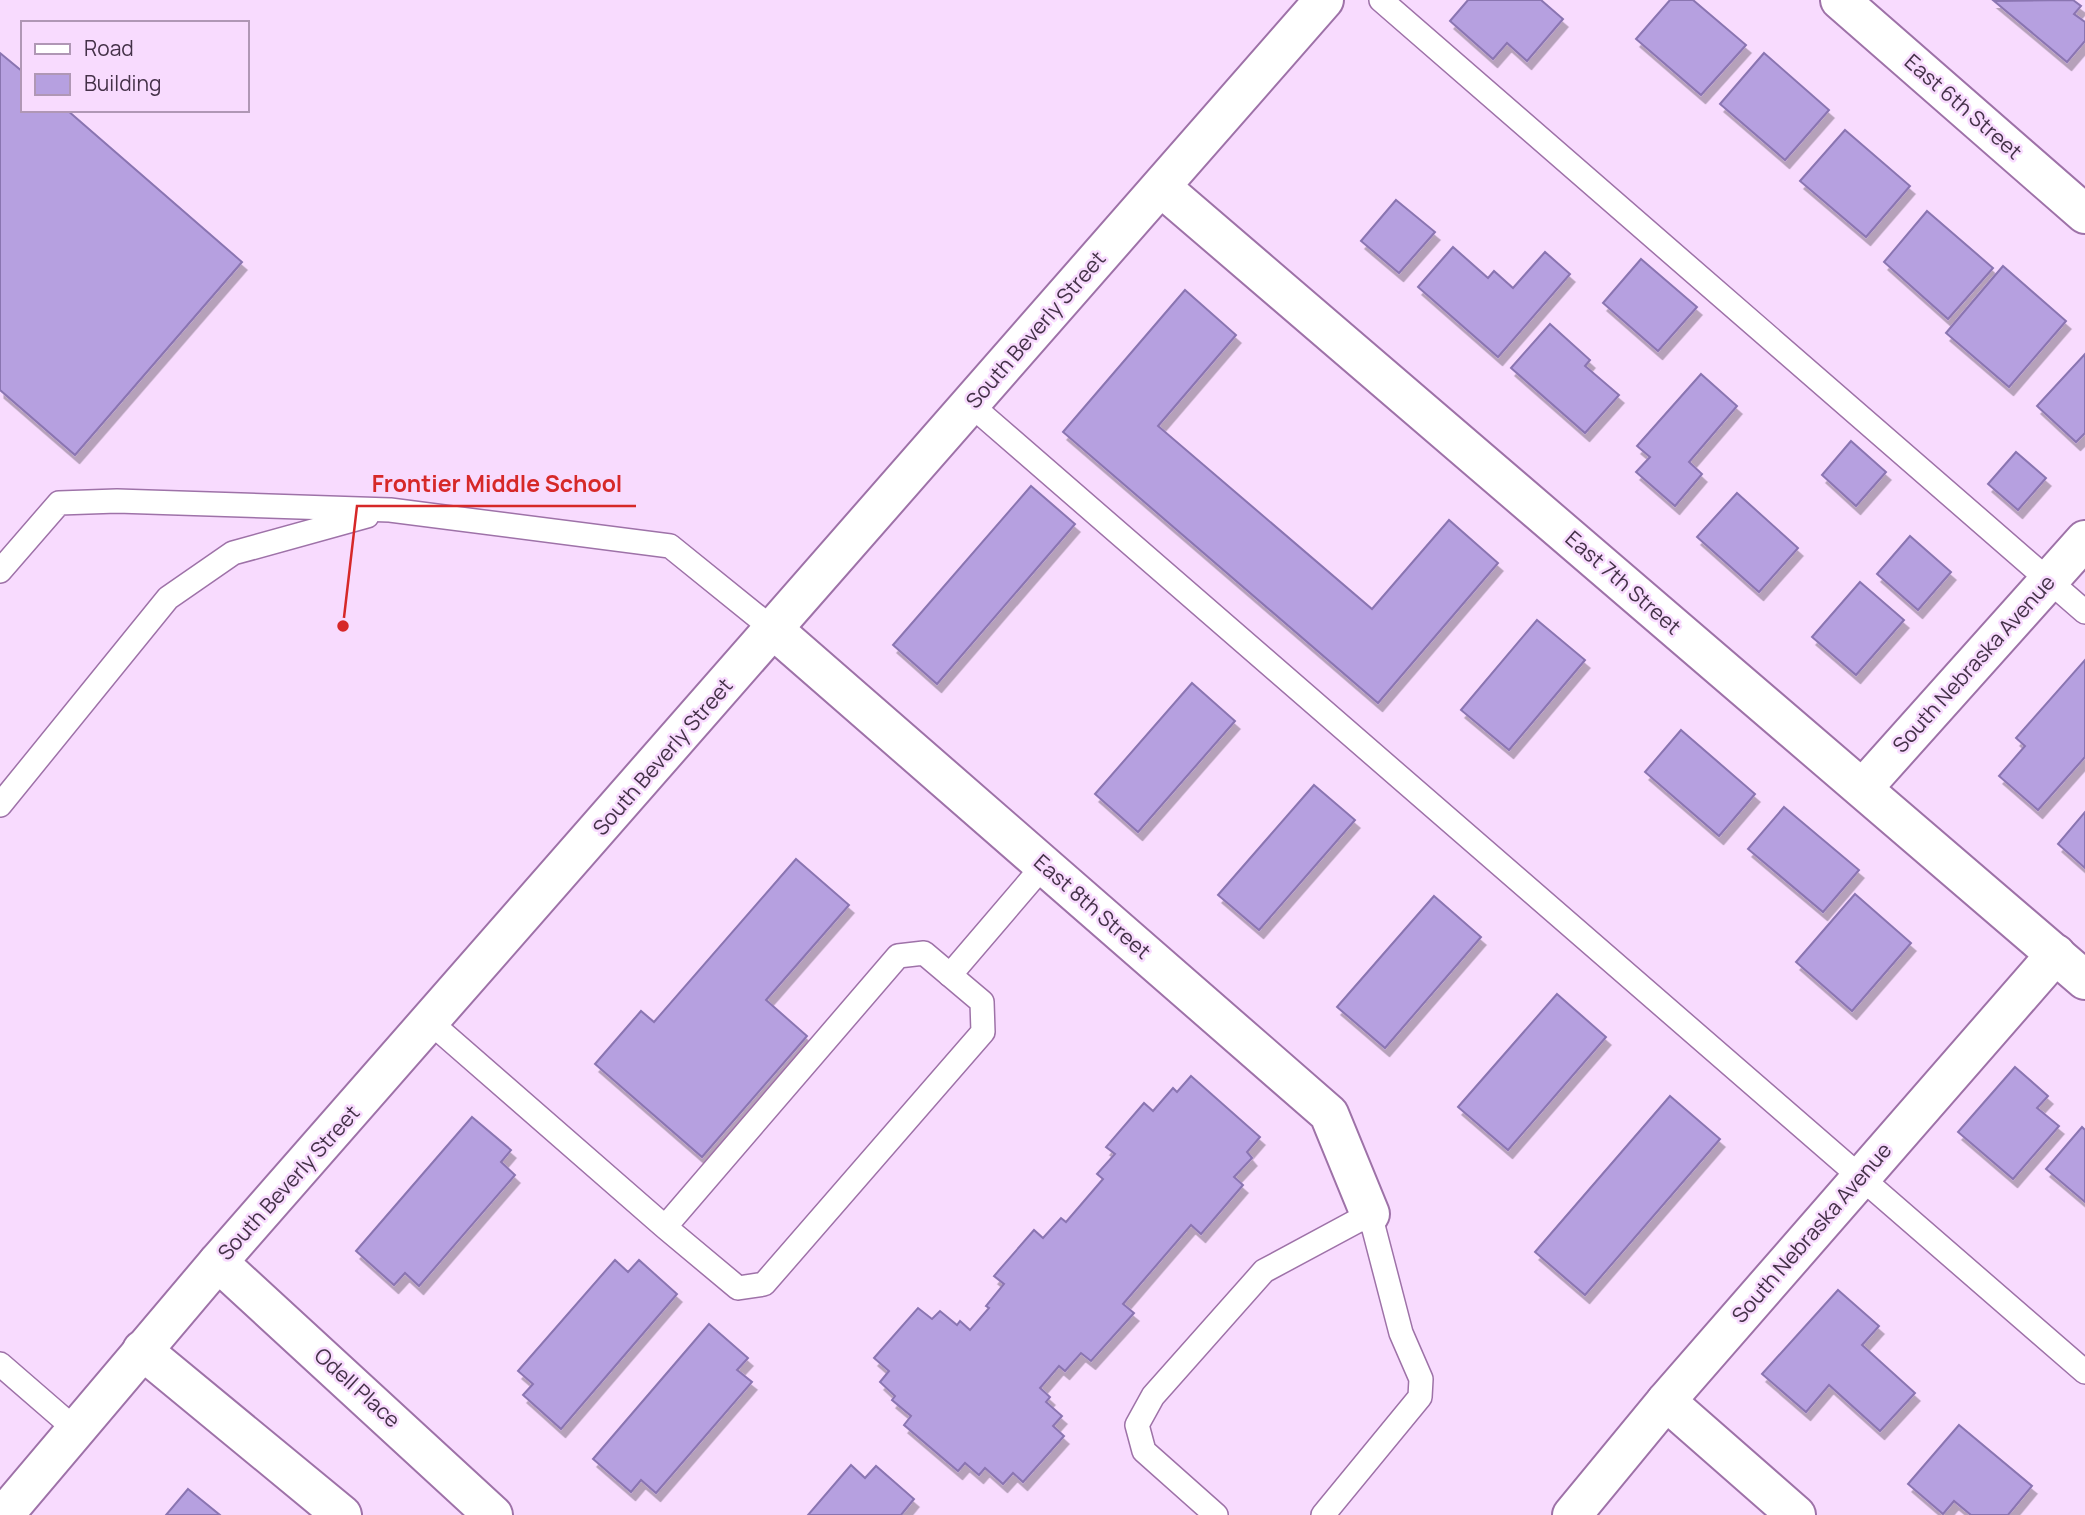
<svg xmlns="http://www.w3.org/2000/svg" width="2085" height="1515" viewBox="0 0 2085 1515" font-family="Manrope,sans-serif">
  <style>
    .building { fill: #b6a0e0; stroke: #8a74b1; stroke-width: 2; filter: url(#shadow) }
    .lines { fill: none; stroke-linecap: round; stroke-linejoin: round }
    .service-casing { stroke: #9e72a8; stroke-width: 26 }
    .minor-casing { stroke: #9e72a8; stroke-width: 42 }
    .secondary-casing { stroke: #9e72a8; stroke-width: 42 }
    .service { stroke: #fff; stroke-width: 23 }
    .minor { stroke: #fff; stroke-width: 38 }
    .secondary { stroke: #fff; stroke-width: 38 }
    .labels { text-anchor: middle; stroke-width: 5; stroke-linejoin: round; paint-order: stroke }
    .street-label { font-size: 21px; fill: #443148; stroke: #f8dbfe }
    .leader { fill: none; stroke: #d62828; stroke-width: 2.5 }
    .callout-dot { fill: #d62828; stroke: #f8dbfe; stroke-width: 2.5 }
    .callout-label { font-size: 23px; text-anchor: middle; font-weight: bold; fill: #d62828; stroke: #f8dbfe; stroke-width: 5; stroke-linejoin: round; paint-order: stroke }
  </style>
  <defs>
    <filter id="shadow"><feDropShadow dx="4.5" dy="8" stdDeviation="0" flood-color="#0004"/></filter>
  </defs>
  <rect width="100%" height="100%" fill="#f8dbfe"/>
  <g class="building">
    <path d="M1468,0H1541L1563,19L1527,61L1507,43L1493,59L1450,21Z"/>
    <path d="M1670,0H1693L1746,45L1701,95L1636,39Z"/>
    <path d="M2073,0L2081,6L2074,14L2085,22V41L2067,62L1994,1Z"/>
    <path d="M0,53L23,72V110H67L242,262L75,455L0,390Z"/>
    <path d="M1764,53L1829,110L1785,160L1720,104Z"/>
    <path d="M1845,130L1910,186L1866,237L1800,181Z"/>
    <path d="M1396,200L1435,232L1399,273L1361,241Z"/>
    <path d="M1927,211L1993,268L1948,319L1884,262Z"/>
    <path d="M1453,247L1488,278L1494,271L1513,288L1545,252L1570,274L1498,357L1418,287Z"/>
    <path d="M1641,259L1697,307L1658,351L1603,303Z"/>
    <path d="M2003,266L2066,321L2009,387L1946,333Z"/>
    <path d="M1185,290L1236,335L1158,426L1372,609L1449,520L1498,563L1378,703L1063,432Z"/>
    <path d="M1550,324L1590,360L1585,366L1619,395L1585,433L1511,368Z"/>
    <path d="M2085,354V433L2076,442L2037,406Z"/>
    <path d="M1701,374L1737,406L1689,462L1702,474L1675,506L1636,472L1650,457L1637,446Z"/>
    <path d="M1851,441L1886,472L1856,506L1822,475Z"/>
    <path d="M2016,452L2046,478L2018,510L1988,484Z"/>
    <path d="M1031,486L1075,524L937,684L893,645Z"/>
    <path d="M1737,493L1798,548L1759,592L1697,537Z"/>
    <path d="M1910,536L1951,572L1918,610L1877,574Z"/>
    <path d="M1860,582L1904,620L1856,675L1812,637Z"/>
    <path d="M1537,620L1585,660L1509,750L1461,710Z"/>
    <path d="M2085,660V757L2038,810L1999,776L2025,746L2016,738Z"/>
    <path d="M1192,683L1235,721L1138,832L1095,794Z"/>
    <path d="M1681,730L1755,794L1719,836L1645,772Z"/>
    <path d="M1314,785L1355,820L1259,930L1218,895Z"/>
    <path d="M1784,807L1859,870L1823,912L1748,849Z"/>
    <path d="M2085,812V868L2058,844Z"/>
    <path d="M796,859L849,905L766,1000L807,1036L702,1157L595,1064L641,1011L654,1022Z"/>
    <path d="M1855,894L1911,943L1852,1011L1796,962Z"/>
    <path d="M1434,896L1481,937L1385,1048L1337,1007Z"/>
    <path d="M1557,994L1606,1037L1508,1150L1458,1107Z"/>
    <path d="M2015,1067L2048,1096L2037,1108L2059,1126L2013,1179L1958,1132Z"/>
    <path d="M1191,1076L1260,1137L1247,1152L1252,1158L1234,1177L1243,1185L1201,1234L1191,1225L1123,1304L1134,1313L1091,1361L1081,1353L1065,1371L1059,1366L1040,1388L1050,1397L1046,1402L1062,1416L1053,1426L1064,1436L1023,1482L1013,1473L1003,1484L985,1468L979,1475L965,1463L958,1471L904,1425L911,1416L892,1400L895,1396L880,1382L889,1371L874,1358L918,1308L932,1319L940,1311L957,1325L960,1321L970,1330L989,1308L986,1306L1004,1284L994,1276L1034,1230L1043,1238L1061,1218L1066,1222L1103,1179L1097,1174L1115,1154L1106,1147L1144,1103L1153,1111L1173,1088L1177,1092Z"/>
    <path d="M1670,1096L1720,1139L1585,1295L1535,1252Z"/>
    <path d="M472,1117L511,1150L501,1162L515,1175L419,1286L405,1273L394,1285L356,1251Z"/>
    <path d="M2082,1127L2085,1130V1202L2046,1169Z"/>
    <path d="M615,1260L628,1272L639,1260L677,1294L561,1429L523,1395L533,1384L518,1371Z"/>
    <path d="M1838,1290L1879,1326L1862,1345L1915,1393L1880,1431L1829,1385L1806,1412L1762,1374Z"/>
    <path d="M709,1324L748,1358L737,1370L752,1382L656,1493L641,1480L631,1492L593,1459Z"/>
    <path d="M1959,1425L2032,1486L2008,1515H1971L1954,1501L1943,1514L1908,1484Z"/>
    <path d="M851,1465L865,1478L876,1466L914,1499L901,1515H808Z"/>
    <path d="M188,1489L220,1515H166Z"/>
  </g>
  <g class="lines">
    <defs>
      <g id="service">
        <path d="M1381,0L2085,612"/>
        <path d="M971,405L2085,1372"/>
        <path d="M0,571L59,503L117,501L390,510L670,546L774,630"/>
        <path d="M0,805L168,598L233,553L367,516"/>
        <path d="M950,975L1044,865"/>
        <path d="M430,1022L665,1227L738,1288L764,1284L983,1032L982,1002L924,953L898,956L665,1227"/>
        <path d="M0,1364L75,1429"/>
        <path d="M1216,1515L1144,1451L1137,1425L1153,1396L1264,1271L1370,1214L1401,1333L1421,1379L1420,1397L1323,1515"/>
      </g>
      <g id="minor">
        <path d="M1840,0L2085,214"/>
        <path d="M1161,187L2085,980"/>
        <path d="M774,630L1329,1114L1370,1214"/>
        <path d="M1863,788L2085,540"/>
        <path d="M218,1262L493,1515"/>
        <path d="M142,1350L342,1515"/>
        <path d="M1666,1401L1796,1515"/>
        <path d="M1572,1515L1666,1401L2056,954"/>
      </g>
      <path id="secondary" d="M4,1515L218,1262L1324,0"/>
    </defs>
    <use href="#service" class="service-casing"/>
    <use href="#minor" class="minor-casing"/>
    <use href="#secondary" class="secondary-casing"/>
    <use href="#service" class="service"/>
    <use href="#minor" class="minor"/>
    <use href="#secondary" class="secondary"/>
  </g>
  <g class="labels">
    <g class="street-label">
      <text transform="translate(1963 107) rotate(41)" y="7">East 6th Street</text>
      <text transform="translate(1036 330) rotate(-49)" y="7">South Beverly Street</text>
      <text transform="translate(1623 583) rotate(41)" y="7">East 7th Street</text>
      <text transform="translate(1974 664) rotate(-48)" y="7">South Nebraska Avenue</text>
      <text transform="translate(663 757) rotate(-49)" y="7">South Beverly Street</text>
      <text transform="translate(1092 907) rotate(41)" y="7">East 8th Street</text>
      <text transform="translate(289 1183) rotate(-48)" y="7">South Beverly Street</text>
      <text transform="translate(1812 1233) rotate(-49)" y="7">South Nebraska Avenue</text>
      <text transform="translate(357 1388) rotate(42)" y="7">Odell Place</text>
    </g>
  </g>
  <path class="leader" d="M343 626L357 506H636"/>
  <circle class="callout-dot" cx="343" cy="626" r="7"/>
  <g class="callout-label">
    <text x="497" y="492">Frontier Middle School</text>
  </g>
  <rect x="21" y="21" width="228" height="91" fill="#f8dbfe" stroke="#b097b5" stroke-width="2"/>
  <rect x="35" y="44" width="35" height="10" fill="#ffffff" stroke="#b097b5" stroke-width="2"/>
  <text x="84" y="56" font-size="21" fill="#443148">Road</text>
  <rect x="35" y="74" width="35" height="21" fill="#b6a0e0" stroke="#b097b5" stroke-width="2"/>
  <text x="84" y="91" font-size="21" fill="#443148">Building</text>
</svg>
